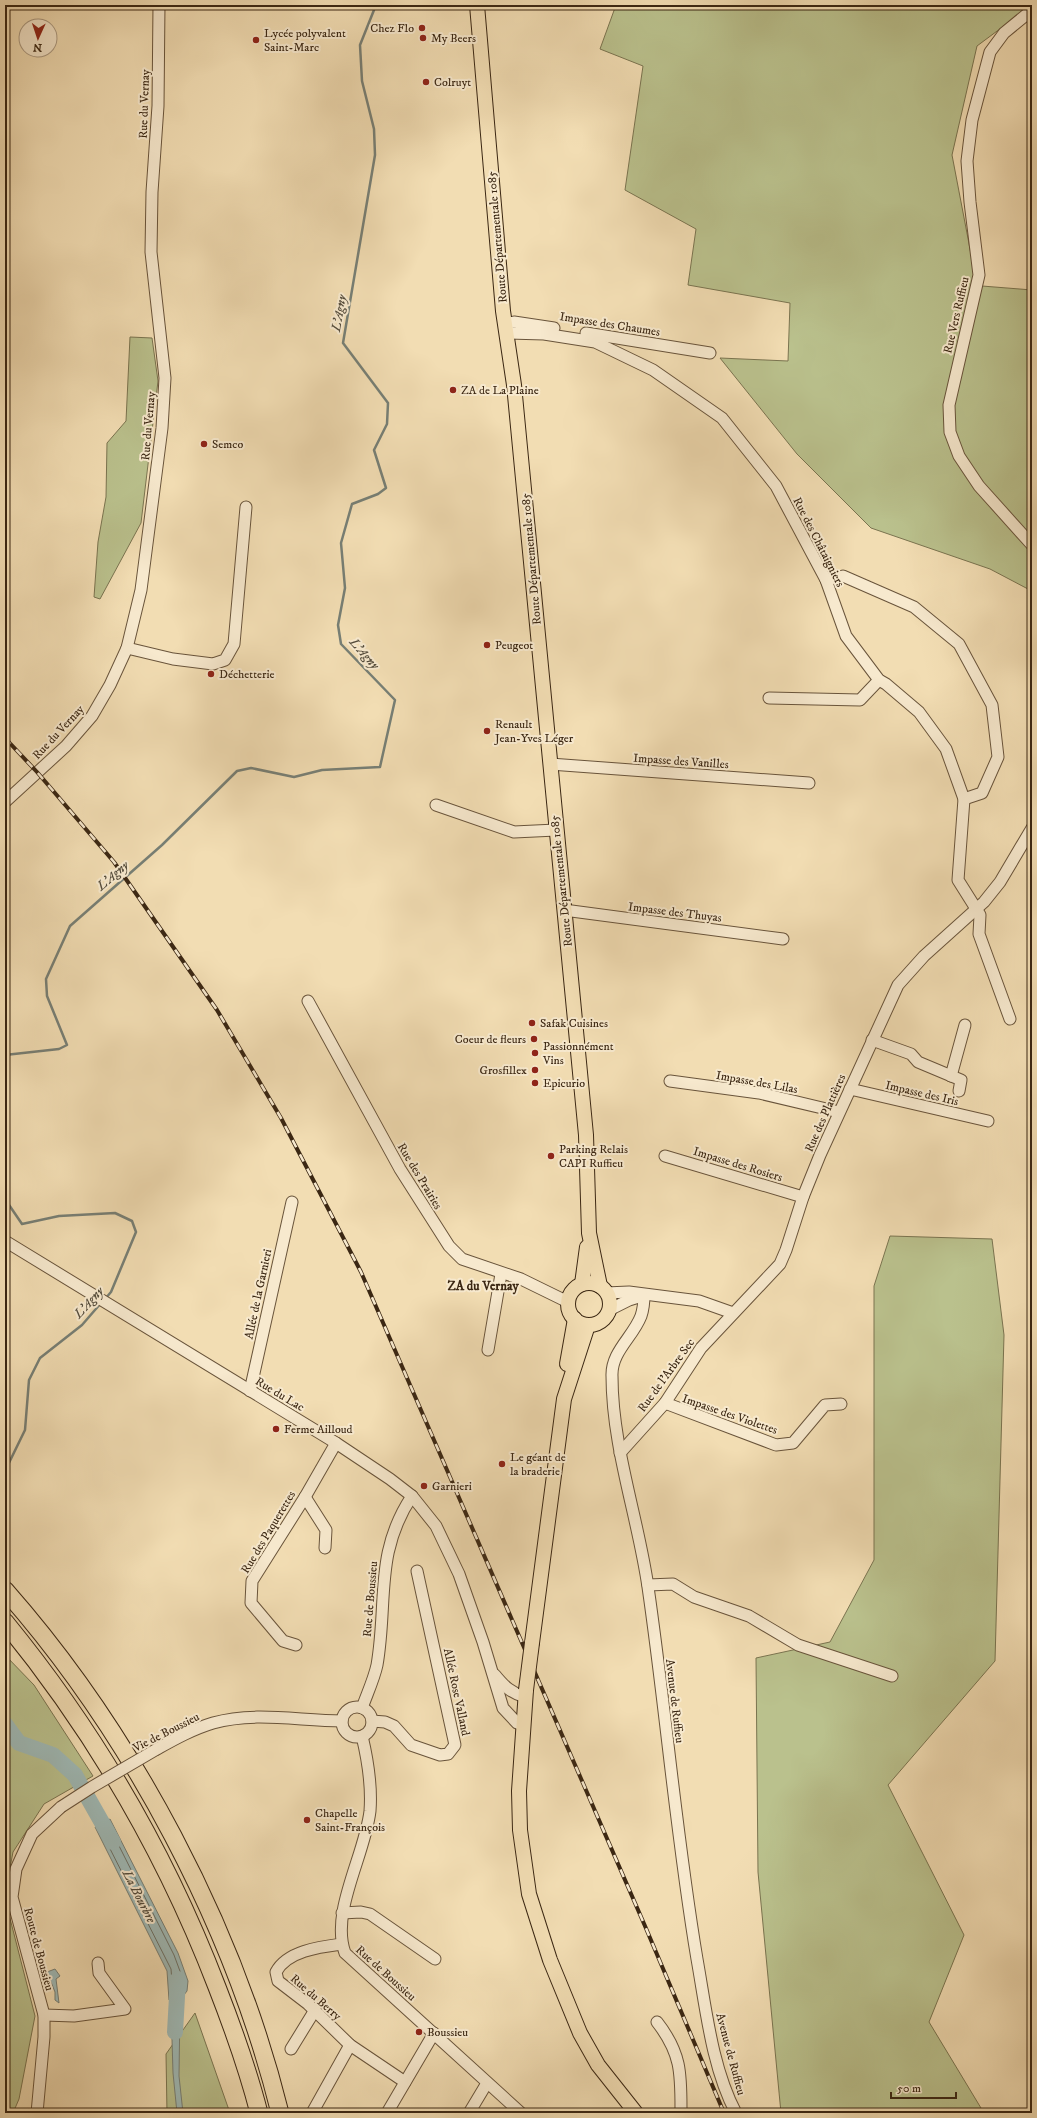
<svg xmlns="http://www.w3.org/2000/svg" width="1037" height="2118" viewBox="0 0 1037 2118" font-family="'IM FELL DW Pica',serif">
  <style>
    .green { fill: #bac18d; stroke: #7a7450 }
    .water { fill: #9fbab7; stroke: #777f75 }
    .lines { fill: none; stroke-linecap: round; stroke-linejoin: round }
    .shore { stroke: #6d7065; stroke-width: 1 }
    .stream { stroke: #777f75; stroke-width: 2.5 }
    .river { stroke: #9fbab7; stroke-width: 16 }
    .minor-casing { stroke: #69543b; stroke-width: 13 }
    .major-casing { stroke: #3b2713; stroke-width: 16 }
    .highway-casing { stroke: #3b2713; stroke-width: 19 }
    .minor { stroke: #f7e9ce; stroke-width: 11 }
    .major { stroke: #f2ddb3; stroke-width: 14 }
    .highway { stroke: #f2ddb3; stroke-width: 17 }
    .rail-casing { stroke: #3b2713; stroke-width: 4 }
    .rail { stroke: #f7e9ce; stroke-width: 2.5; stroke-dasharray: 8; stroke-linecap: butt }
    .minor-bridge-casing { stroke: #69543b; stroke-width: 13; stroke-linecap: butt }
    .major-bridge-casing { stroke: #3b2713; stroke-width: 16; stroke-linecap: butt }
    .minor-bridge { stroke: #f7e9ce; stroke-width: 11 }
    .major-bridge { stroke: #f2ddb3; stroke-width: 14 }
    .poi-dot { fill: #8f2418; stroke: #f7e9ce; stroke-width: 1.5 }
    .labels { text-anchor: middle; stroke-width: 4; stroke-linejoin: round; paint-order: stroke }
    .poi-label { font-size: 12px; fill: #3b2713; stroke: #f7e9ce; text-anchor: start }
    .street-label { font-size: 12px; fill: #3b2713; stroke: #f7e9ce }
    .water-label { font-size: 13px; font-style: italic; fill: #544c3c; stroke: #f7e9ce }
    .neighbourhood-label { font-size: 13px; font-weight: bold; fill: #3b2713; stroke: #f7e9ce }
  </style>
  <rect width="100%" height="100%" fill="#f2ddb3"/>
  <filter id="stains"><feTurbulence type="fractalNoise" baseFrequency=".005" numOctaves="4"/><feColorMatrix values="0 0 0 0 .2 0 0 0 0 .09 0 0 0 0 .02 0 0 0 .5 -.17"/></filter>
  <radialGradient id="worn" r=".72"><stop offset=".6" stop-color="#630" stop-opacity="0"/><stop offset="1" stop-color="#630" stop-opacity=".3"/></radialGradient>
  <g class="green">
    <path d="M616,5H1032L977,46L952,155L975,275L964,358L982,286L1032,290V589H1028L990,569L871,528L797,454L720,358L788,361L790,303L688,285L696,229L625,190L643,66L600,49Z"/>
    <path d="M130,337L152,338L158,381L141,523L100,599L94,597L98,542L106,497L107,443L126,421Z"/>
    <path d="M890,1236L992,1239L1004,1335L995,1661L888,1785L964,1935L929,2022L984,2113H781L758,1872L756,1658L830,1642L874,1560V1286Z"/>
    <path d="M5,1655L34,1685L93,1776L44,1804L13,1852L5,1894Z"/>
    <path d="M5,1899L35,2016L19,2099L13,2113H5Z"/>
    <path d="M195,2013L230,2113H167L166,2054Z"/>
  </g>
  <g class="water">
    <path d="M110,1819L178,1953L188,1981L187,1991L180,2000H169L167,1971L95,1827Z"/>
    <path d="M55,1969L60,1976L56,1979L59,2003L55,2000V1992L47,1972Z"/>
    <path d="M171,2006L176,2010L180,2006L179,2076L183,2113H177L173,2073Z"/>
  </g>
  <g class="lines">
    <path class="shore" d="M107,1825L109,1826L174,1955L184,1982L183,1989L178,1996L173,1994L171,1969L101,1831Z"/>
    <g class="stream">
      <path d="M5,1055L59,1049L67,1045L47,996L46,979L70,926L162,845L237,771L251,768L294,777L322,770L380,767L395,700L341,644L338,625L345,588L341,543L352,504L378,494L386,488L374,450L387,424L388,403L343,343L375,155L374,129L362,81L360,45L376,5"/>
      <path d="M5,1199L22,1224L59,1216L115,1213L132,1221L136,1232L111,1292L105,1299"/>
      <path d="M5,1471L25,1430L29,1380L40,1358L82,1325L101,1303"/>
    </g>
    <g class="river">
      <path d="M5,1724L19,1743L53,1755L75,1775L113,1842"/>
      <path d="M175,2032L178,1979"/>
    </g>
    <defs>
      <g id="minor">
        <path d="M1032,10L1004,33L990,52L972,120L967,161L970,202L979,275L949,405L950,432L959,456L979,486L1032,545"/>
        <path d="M505,324L514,322L554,328"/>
        <path d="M507,333L544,334L595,342L653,370L722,418L776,486L826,580L846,636L879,680L886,684L919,712L946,749L964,799L958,880L980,915L979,934L1010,1019"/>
        <path d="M586,333L710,353"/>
        <path d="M826,580L843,576L914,607L959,644L992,705L998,757L982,793L964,799"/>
        <path d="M127,648L173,659L213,664L225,660L234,644L246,507"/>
        <path d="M769,698L860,700L879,680"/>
        <path d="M550,764L809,783"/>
        <path d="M5,802L66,746L92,716L110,685L127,648L141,590L162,428L165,378L151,252L152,192L158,106L159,5"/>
        <path d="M436,805L514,832L556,830"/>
        <path d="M564,910L783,939"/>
        <path d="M308,1001L400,1169L449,1246L462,1259L521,1279L568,1302"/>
        <path d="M872,1040L911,1054L918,1062L961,1080L959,1091"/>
        <path d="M951,1076L965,1025"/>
        <path d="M670,1081L759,1093L839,1112"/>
        <path d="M850,1089L988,1121"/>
        <path d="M665,1156L803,1197"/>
        <path d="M5,1241L336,1443L390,1479L412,1496L436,1526L459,1574L483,1642L503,1708L517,1723L522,1725"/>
        <path d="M606,1293L629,1292L699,1301L733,1313"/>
        <path d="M644,1295C644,1302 643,1310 641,1316C633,1337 611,1352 612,1376C612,1447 638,1517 648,1587C666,1711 676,1835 697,1959C706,2009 712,2068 736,2113"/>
        <path d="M609,1310L629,1300L642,1296"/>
        <path d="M488,1350L501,1274"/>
        <path d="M250,1391L292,1202"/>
        <path d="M665,1403L776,1445L793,1443L825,1405L841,1404"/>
        <path d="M620,1453L665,1403L701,1348L780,1264L786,1250L803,1197L820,1155L898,985L924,956L984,902L1000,882L1032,828"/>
        <path d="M305,1497L326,1530L325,1548"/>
        <path d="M648,1585L673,1584L694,1597L749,1616L798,1645L892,1676"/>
        <path d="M296,1645L283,1641L251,1603L252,1581L305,1497L336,1443"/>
        <path d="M495,1675C504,1686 511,1693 525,1697"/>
        <circle cx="357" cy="1722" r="15"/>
        <path d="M362,1708C367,1694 374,1679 377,1665C388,1602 374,1553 412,1496"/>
        <path d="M372,1721L385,1722L394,1726L411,1745L440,1755L448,1754L455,1745L417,1571"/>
        <path d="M362,1736C368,1761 372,1785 370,1811C365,1855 330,1912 345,1953L521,2113"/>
        <path d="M157,1749C175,1739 193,1729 213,1723C255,1711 299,1721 342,1721"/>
        <path d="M342,1913L361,1912L370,1914L435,1959"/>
        <path d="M342,1944C319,1947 287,1951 276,1972L278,1981L308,2004L350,2045L405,2082"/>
        <path d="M44,2015L74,2016L125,2009L99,1973L98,1963"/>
        <path d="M657,2022C682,2054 681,2075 681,2113"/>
        <path d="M291,2049L315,2010"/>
        <path d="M37,2113L44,2037V2015L12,1897L16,1869L32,1834L61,1807"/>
        <path d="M312,2113L350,2045"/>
        <path d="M387,2113L434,2033"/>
        <path d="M469,2113L487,2083"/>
      </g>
      <g id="major">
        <path d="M477,5L503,311L514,385L586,1135L589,1233L600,1286"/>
        <circle cx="589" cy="1304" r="21"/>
        <path d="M582,1284L587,1247"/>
        <path d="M567,1364L575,1319"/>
        <path d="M532,1643L564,1399L588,1325"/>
        <path d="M526,1690L519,1791L520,1830L529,1894L550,1960L580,2033L598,2065L636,2113"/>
      </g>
      <g id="highway">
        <path d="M5,1590C132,1734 234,1927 280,2113"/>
        <path d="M5,1622C95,1732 166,1854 217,1987C233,2028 248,2070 259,2113"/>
      </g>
    </defs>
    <use href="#minor" class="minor-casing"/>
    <use href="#major" class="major-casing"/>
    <use href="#highway" class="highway-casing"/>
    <use href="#minor" class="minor"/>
    <use href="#major" class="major"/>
    <use href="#highway" class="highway"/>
    <defs>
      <path id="rail" d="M5,738L37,772L114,862L217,1010L281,1118L361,1272L645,1926L724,2113"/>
    </defs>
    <use href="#rail" class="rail-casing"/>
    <use href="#rail" class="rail"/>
    <defs>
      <path id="minor-bridge" d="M61,1807L92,1787L157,1749"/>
      <path id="major-bridge" d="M526,1690L532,1643"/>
    </defs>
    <use href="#minor-bridge" class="minor-bridge-casing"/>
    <use href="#major-bridge" class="major-bridge-casing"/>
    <use href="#minor-bridge" class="minor-bridge"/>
    <use href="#major-bridge" class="major-bridge"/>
  </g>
  <g class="poi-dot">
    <circle cx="422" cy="28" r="4"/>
    <circle cx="423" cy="38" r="4"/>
    <circle cx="256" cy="40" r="4"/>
    <circle cx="426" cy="82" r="4"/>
    <circle cx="453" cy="390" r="4"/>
    <circle cx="204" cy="444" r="4"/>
    <circle cx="487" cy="645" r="4"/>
    <circle cx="211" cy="674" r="4"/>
    <circle cx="487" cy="731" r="4"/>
    <circle cx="532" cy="1023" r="4"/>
    <circle cx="534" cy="1039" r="4"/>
    <circle cx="535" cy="1053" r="4"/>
    <circle cx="535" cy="1070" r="4"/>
    <circle cx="535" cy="1083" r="4"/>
    <circle cx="551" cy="1156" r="4"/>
    <circle cx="276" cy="1429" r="4"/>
    <circle cx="502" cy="1464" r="4"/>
    <circle cx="424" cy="1486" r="4"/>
    <circle cx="307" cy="1820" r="4"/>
    <circle cx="419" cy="2032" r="4"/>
  </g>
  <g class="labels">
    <g class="poi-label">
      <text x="414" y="32" text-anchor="end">Chez Flo</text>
      <text x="264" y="37">Lycée polyvalent<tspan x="264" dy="14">Saint-Marc</tspan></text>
      <text x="431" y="42">My Beers</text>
      <text x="434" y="86">Colruyt</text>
      <text x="461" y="394">ZA de La Plaine</text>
      <text x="212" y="448">Semco</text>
      <text x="495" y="649">Peugeot</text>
      <text x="219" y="678">Déchetterie</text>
      <text x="495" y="728">Renault<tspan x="495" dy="14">Jean-Yves Léger</tspan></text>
      <text x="540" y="1027">Safak Cuisines</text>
      <text x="526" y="1043" text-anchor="end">Coeur de fleurs</text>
      <text x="543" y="1050">Passionnément<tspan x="543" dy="14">Vins</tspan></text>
      <text x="527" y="1074" text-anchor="end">Grosfillex</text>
      <text x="543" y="1087">Epicurio</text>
      <text x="559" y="1153">Parking Relais<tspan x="559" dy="14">CAPI Ruffieu</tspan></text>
      <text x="284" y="1433">Ferme Ailloud</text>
      <text x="510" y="1461">Le géant de<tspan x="510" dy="14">la braderie</tspan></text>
      <text x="432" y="1490">Garnieri</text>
      <text x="315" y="1817">Chapelle<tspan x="315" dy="14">Saint-François</tspan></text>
      <text x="427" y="2036">Boussieu</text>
    </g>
    <g class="street-label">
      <text transform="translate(144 104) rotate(-88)" y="4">Rue du Vernay</text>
      <text transform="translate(497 237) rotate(-95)" y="4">Route Départementale 1085</text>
      <text transform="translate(956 315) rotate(-77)" y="4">Rue Vers Ruffieu</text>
      <text transform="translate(610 324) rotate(9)" y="4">Impasse des Chaumes</text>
      <text transform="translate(148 426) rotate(-85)" y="4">Rue du Vernay</text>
      <text transform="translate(819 542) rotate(63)" y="4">Rue des Châtaigniers</text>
      <text transform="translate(531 559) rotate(-95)" y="4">Route Départementale 1085</text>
      <text transform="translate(58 732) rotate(-47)" y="4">Rue du Vernay</text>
      <text transform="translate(681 761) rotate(4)" y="4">Impasse des Vanilles</text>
      <text transform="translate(561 881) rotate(-96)" y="4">Route Départementale 1085</text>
      <text transform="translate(675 912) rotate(7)" y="4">Impasse des Thuyas</text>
      <text transform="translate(757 1082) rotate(10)" y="4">Impasse des Lilas</text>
      <text transform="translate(922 1093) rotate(13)" y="4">Impasse des Iris</text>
      <text transform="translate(825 1113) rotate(-66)" y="4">Rue des Plattières</text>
      <text transform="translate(738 1164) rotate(17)" y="4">Impasse des Rosiers</text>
      <text transform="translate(420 1176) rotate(59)" y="4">Rue des Prairies</text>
      <text transform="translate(258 1294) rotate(-78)" y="4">Allée de la Garnieri</text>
      <text transform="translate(666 1375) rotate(-54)" y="4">Rue de l'Arbre Sec</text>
      <text transform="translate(280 1394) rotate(31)" y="4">Rue du Lac</text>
      <text transform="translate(730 1414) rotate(19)" y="4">Impasse des Violettes</text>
      <text transform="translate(268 1532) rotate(-59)" y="4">Rue des Paquerettes</text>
      <text transform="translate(370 1599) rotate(-85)" y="4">Rue de Boussieu</text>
      <text transform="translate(457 1692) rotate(78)" y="4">Allée Rose Valland</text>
      <text transform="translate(675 1701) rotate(83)" y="4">Avenue de Ruffieu</text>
      <text transform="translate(166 1732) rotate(-27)" y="4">Vie de Boussieu</text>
      <text transform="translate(39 1949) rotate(75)" y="4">Route de Boussieu</text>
      <text transform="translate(386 1973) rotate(42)" y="4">Rue de Boussieu</text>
      <text transform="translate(316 1997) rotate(41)" y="4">Rue du Berry</text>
      <text transform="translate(731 2054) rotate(75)" y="4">Avenue de Ruffieu</text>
    </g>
    <g class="water-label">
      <text transform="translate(338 313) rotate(-80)" y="5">L'Agny</text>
      <text transform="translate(365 653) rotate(48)" y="5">L'Agny</text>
      <text transform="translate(112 875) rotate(-41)" y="5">L'Agny</text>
      <text transform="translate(88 1302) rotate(-48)" y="5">L'Agny</text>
      <text transform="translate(140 1896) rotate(63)" y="5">La Bourbre</text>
    </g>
    <g class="neighbourhood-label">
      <text x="483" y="1290">ZA du Vernay</text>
    </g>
  </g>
  <rect width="1037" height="2118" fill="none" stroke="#f2ddb3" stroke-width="20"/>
  <rect x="6" y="6" width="1025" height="2106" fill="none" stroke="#3b2713" stroke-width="2"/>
  <rect x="10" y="10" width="1017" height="2098" fill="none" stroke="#3b2713"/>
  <g transform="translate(38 38) rotate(183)"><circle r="19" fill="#f7e9ce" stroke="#ac9b83"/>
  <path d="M0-3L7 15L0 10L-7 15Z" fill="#8f2418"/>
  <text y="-6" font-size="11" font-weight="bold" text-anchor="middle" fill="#3b2713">N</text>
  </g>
  <path d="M891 2092v6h65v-6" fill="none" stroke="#3b2713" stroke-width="2"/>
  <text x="897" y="2092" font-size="12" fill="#3b2713" stroke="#f7e9ce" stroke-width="3" paint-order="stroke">50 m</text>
  <rect width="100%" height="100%" filter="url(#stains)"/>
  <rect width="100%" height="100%" fill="url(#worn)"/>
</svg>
